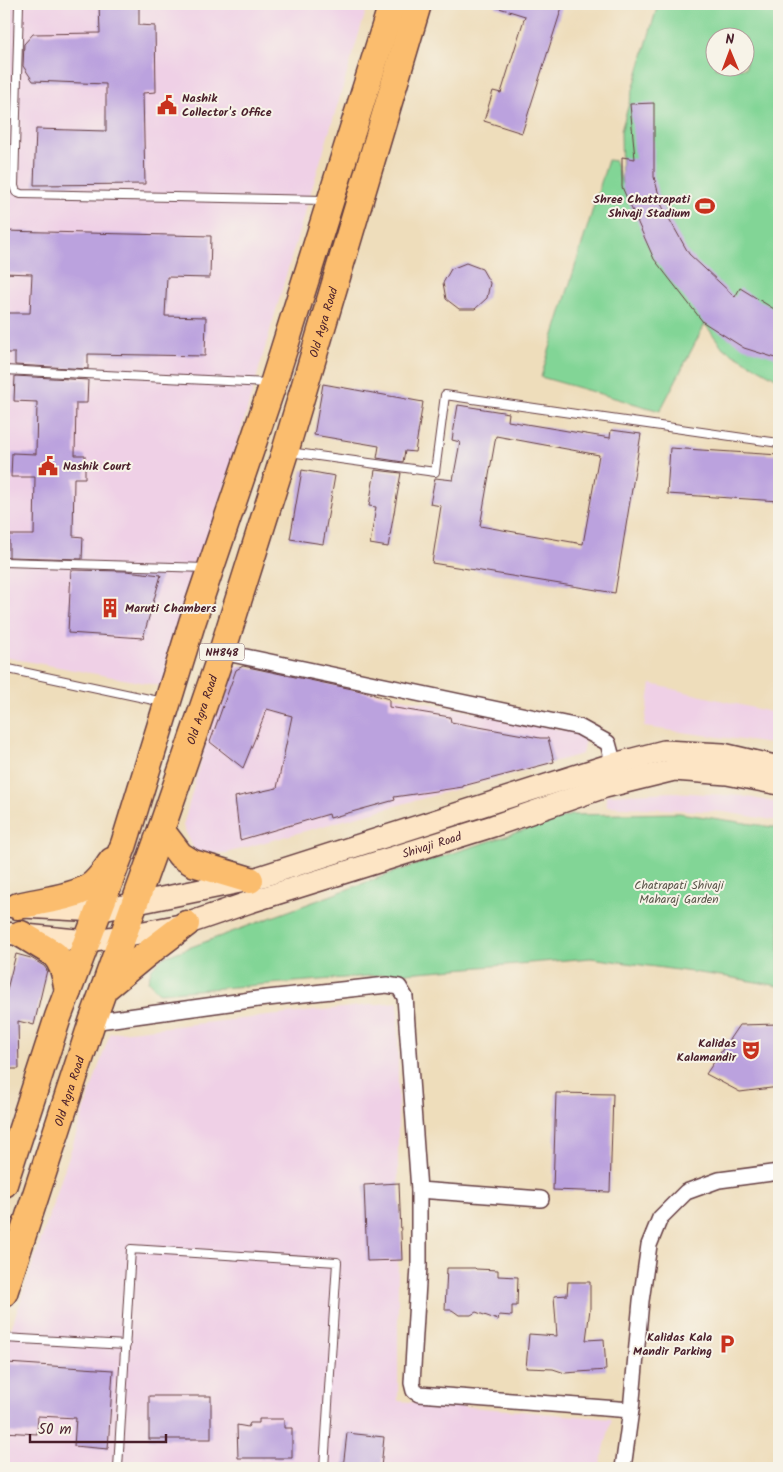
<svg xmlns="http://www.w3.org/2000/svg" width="783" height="1472" viewBox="0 0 783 1472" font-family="Kalam,sans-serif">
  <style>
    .built { fill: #efd0e6 }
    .green { fill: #82d596; stroke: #667a60; fill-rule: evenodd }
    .building { fill: #bba2de; fill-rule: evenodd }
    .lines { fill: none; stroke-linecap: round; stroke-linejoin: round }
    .service-casing { stroke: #633c41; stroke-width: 10 }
    .minor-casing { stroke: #633c41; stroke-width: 18 }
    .secondary-casing { stroke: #633c41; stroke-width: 24 }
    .trunk-casing { stroke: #633c41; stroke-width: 29 }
    .service { stroke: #fff; stroke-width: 8 }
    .minor { stroke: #fff; stroke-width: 15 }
    .secondary { stroke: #fde5c5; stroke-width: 21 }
    .trunk { stroke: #fbbd6e; stroke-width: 26 }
    .labels { text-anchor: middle; stroke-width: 4; stroke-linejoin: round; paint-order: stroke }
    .shield { fill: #f7f3e8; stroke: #7e5f64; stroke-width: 1 }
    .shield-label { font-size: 11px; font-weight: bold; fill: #4a1f2b }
    .poi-label { font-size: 12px; font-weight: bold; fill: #4a1f2b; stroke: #f7f3e8; text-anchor: start }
    .street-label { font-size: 12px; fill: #4a1f2b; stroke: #f7f3e8 }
    .park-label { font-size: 12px; fill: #5b564b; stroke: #f7f3e8 }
  </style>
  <rect width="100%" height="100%" fill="#f7f3e8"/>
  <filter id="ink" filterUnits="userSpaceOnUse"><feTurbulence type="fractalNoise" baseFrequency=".02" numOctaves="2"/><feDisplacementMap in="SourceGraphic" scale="10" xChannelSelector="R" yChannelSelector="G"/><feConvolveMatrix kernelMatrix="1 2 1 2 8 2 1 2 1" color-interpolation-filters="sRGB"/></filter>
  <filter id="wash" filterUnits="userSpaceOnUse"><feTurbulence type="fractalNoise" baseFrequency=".0096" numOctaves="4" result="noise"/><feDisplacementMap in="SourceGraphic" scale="20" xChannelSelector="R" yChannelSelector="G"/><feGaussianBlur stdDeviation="1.12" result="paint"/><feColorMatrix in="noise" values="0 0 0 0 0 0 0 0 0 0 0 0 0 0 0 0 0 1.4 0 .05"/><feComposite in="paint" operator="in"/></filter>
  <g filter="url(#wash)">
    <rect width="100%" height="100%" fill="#edb"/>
    <g class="built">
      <path d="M4,4H368L292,255L167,687L4,657Z"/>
      <path d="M227,664L586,734L582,754L226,853L196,854L183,826Z"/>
      <path d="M651,684L779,714V745L644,727Z"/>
      <path d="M673,792L742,796L779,803V821L724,812L607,806L606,795Z"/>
      <path d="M398,1002V1401L612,1419L599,1468H4V1350L110,1033Z"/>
    </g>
    <g class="green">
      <path d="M658,4H779V380L723,348L705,324L660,411L541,377L608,160L615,161L622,184L621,131ZM716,38H746V68H716Z"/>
      <path d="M679,813L779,828V986L728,977L591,958L159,993L148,981L152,968L164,957L397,871L571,815Z"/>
    </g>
    <g id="blocks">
      <g class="building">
        <path d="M99,4H139V25L155,26L156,92L143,93L145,184L34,185L36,129L106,131V84L33,81L23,66L24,44L33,34L100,33Z"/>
        <path d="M496,4H563L522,133L484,121L493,91L501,93L525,16L496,7Z"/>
        <path d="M654,103V177L662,206L689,254L735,297L740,288L779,312V359L744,348L703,322L654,259L622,187V157L635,159L630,104Z"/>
        <path d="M4,231L211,236L210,278L167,277L165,316L206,317L205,356L88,354V369L15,365V353H4V313H30L32,274L4,273Z"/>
        <path d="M466,263L482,269L490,283L487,298L475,309H459L446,299L443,283L451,269Z"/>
        <path d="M15,376L88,380L87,403H76L75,455H85V478H74L73,536L83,537L82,559L9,557V535H34L35,477H11L12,453L36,454L37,402L14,401Z"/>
        <path d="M323,384L423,402L415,452L405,451L403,462L377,458L379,446L314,435Z"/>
        <path d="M458,405L509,413L508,421L610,438L611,430L641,434L615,593L432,563L441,506L430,504L435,478L453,480L460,442L452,440ZM496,436L599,455L583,544L480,526Z"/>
        <path d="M670,448L779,455V501L667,494Z"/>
        <path d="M302,470L335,476L323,544L290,539Z"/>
        <path d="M375,470L401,473L388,547L370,544L376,507L369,506Z"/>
        <path d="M71,570L126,571L161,575L143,638L68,633Z"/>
        <path d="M243,666L357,690L389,699V707L450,717L451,722L540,738H548L554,762L463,786V787L394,797L395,800L330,818L329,814L240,840L235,797L277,788L292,716L267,709L243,768L210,742L236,670Z"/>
        <path d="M16,954L31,958L44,966L47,970L34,1025L18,1021L19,1069H4V1001Z"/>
        <path d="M779,1024V1087L740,1092L706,1074L739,1025Z"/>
        <path d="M556,1093L613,1094L610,1192L553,1190Z"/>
        <path d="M399,1183L402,1260L367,1261L364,1185Z"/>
        <path d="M447,1268H475L476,1269L498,1270V1276L518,1277L517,1306H512V1316L499,1315L498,1320L476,1312L471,1315H459L452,1310H445Z"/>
        <path d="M568,1282H590V1309L586,1340L604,1339L606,1370L565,1373L553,1369L526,1368L529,1334L557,1336L554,1296L567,1295Z"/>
        <path d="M7,1363L113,1370L108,1449L74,1446L76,1418L38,1416L37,1434L4,1432Z"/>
        <rect x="149" y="1396" width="62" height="43"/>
        <path d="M259,1419H284V1428H292V1458H238L237,1425L248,1427L250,1423H259Z"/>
        <path d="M347,1433L384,1437L381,1468H343Z"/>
      </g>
    </g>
  </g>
  <g filter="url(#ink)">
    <use href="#blocks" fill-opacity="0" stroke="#633c41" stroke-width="1"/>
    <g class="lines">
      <defs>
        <g id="service">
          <path d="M19,4L14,186L16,192L21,194L325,200"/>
          <path d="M4,370L268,383"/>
          <path d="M289,452L435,472L445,395L779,443"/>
          <path d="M4,562L207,568"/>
          <path d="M4,668L163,702"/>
          <path d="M4,1338L126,1345"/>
          <path d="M118,1468L131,1249L337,1262L324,1468"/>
        </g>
        <g id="minor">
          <path d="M222,652L579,727L608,743L616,772"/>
          <path d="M92,1022L258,999L387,985L399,987L405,997L419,1190L541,1199"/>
          <path d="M419,1190V1266L412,1383L414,1391L419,1394L631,1410"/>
          <path d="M623,1468L631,1410L641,1301L649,1245L660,1218L686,1192L719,1180L779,1172"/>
        </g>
        <g id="secondary">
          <path d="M4,906L98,911L250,880L606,766L664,751L723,754L779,767"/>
          <path id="s1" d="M4,933L87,941L123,936L186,924L250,902L493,826L605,787L674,770L727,774L779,784"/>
        </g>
        <g id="trunk">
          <path d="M161,830L180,855L193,863L250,880"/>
          <path d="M18,906C38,901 72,898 89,887C99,881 105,870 112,861"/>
          <path d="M21,934L54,954C64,964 65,977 68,991"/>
          <path d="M104,989L144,956L186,924"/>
          <path d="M4,1184L58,1017L124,844L192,623L273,384L392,4"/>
          <path id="s2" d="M4,1293L92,1022L161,830L222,652L285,452L418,4"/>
        </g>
      </defs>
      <use href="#service" class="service-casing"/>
      <use href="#minor" class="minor-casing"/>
      <use href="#secondary" class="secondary-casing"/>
      <use href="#trunk" class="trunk-casing"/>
      <use href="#service" class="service"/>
      <use href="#minor" class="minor"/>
      <use href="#secondary" class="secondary"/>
      <use href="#trunk" class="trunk"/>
    </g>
  </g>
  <defs>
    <symbol id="civic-bare" viewBox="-9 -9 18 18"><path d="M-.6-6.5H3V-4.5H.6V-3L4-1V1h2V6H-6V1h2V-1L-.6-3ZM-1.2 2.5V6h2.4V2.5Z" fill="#c8321e" stroke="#f7f3e8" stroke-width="2.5" paint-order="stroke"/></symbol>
    <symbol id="stadium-bare" viewBox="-9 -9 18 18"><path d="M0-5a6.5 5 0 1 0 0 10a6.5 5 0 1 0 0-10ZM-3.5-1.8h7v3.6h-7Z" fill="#c8321e" stroke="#f7f3e8" stroke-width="2.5" paint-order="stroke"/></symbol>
    <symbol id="building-bare" viewBox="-9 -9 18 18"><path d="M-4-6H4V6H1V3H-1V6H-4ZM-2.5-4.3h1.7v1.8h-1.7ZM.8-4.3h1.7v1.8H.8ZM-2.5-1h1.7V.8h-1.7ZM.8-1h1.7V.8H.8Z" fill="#c8321e" stroke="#f7f3e8" stroke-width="2.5" paint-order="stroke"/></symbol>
    <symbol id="theatre-bare" viewBox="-9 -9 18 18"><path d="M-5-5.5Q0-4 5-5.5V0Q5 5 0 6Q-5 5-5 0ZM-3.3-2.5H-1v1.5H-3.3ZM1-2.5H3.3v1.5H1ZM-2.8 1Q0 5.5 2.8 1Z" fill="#c8321e" stroke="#f7f3e8" stroke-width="2.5" paint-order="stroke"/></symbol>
    <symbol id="parking-bare" viewBox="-9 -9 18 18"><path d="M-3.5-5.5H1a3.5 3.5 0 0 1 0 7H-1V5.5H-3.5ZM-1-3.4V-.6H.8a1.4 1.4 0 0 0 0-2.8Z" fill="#c8321e" stroke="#f7f3e8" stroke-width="2.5" paint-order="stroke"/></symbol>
  </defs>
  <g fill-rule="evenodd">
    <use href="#civic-bare" x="153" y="91" width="28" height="28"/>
    <use href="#stadium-bare" x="691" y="192" width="28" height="28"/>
    <use href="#civic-bare" x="34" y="452" width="28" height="28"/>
    <use href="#building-bare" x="96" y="594" width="28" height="28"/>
    <use href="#theatre-bare" x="737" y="1036" width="28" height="28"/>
    <use href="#parking-bare" x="713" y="1330" width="28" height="28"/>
  </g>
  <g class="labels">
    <rect class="shield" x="199.5" y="643.5" width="45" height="17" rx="4"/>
    <g class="shield-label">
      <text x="222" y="656">NH848</text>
    </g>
    <g class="poi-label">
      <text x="182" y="102">Nashik<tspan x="182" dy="14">Collector's Office</tspan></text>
      <text x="690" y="203" text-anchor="end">Shree Chattrapati<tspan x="690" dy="14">Shivaji Stadium</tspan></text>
      <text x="63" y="470">Nashik Court</text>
      <text x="125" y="612">Maruti Chambers</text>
      <text x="736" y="1047" text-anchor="end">Kalidas<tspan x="736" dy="14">Kalamandir</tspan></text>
      <text x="712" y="1341" text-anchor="end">Kalidas Kala<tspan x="712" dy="14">Mandir Parking</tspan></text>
    </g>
    <g class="street-label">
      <text dy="4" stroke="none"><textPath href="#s2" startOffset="1022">Old Agra Road</textPath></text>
      <text dy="4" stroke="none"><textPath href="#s2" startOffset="616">Old Agra Road</textPath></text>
      <text dy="4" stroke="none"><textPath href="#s1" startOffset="442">Shivaji Road</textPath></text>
      <text dy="4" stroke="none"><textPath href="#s2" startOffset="212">Old Agra Road</textPath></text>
    </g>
    <g class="park-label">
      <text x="679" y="889">Chatrapati Shivaji<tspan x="679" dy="14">Maharaj Garden</tspan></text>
    </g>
  </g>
  <rect width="783" height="1472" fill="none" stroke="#f7f3e8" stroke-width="20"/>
  <g transform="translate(730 52) rotate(359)"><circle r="24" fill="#f7f3e8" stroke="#b29e9c"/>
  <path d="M0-4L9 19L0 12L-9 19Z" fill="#c8321e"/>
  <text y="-8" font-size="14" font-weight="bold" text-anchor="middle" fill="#4a1f2b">N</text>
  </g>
  <path d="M30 1434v8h136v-8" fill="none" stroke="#4a1f2b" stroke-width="2.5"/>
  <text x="38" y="1434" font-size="15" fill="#4a1f2b" stroke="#f7f3e8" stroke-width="4" paint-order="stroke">50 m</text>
</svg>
